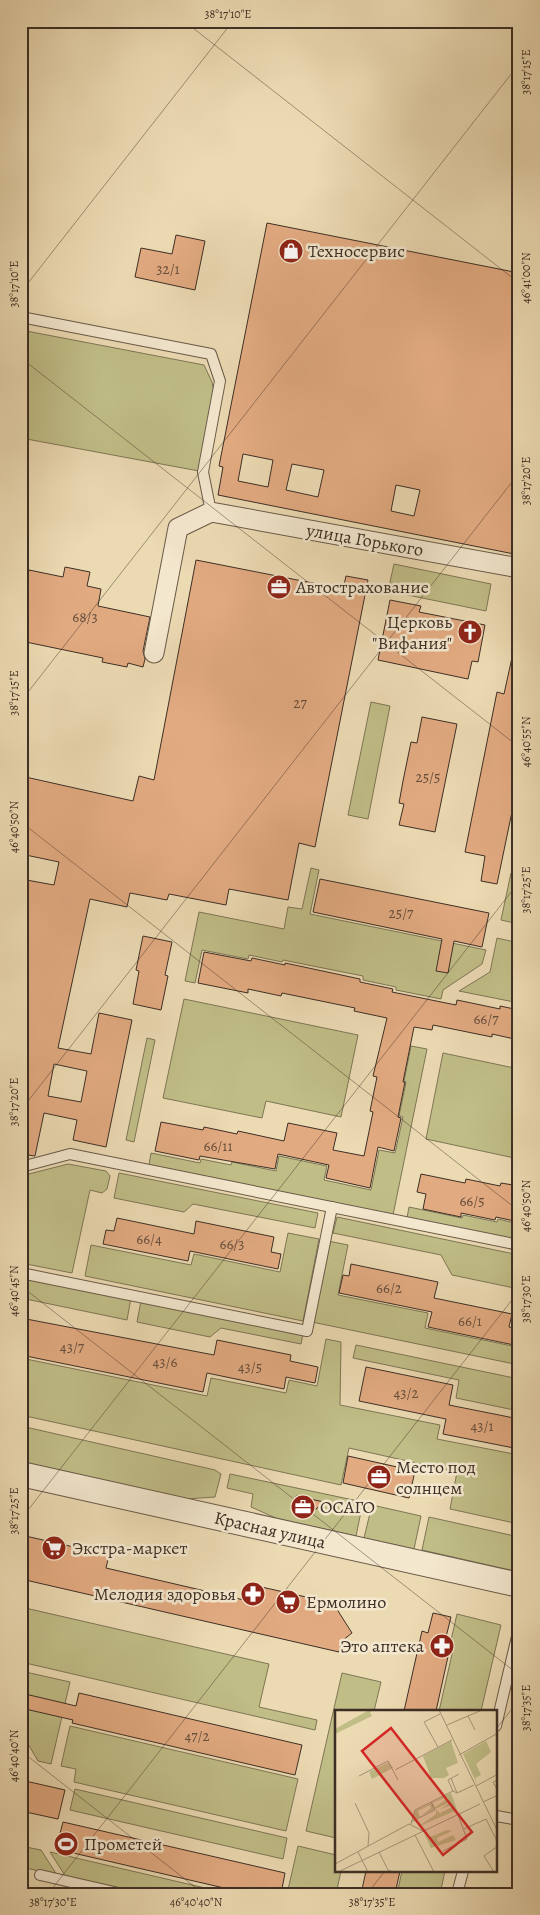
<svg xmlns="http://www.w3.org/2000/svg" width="540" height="1915" viewBox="0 0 540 1915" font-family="Alegreya,serif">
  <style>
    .green { fill: #c0bd87; stroke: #7e7656 }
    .building { fill: #e2aa81; stroke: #3d2f25; fill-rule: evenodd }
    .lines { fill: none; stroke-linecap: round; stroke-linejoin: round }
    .service-casing { stroke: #695a48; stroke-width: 12 }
    .minor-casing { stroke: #695a48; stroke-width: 21 }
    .tertiary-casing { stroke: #695a48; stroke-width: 26 }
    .service { stroke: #f3e7ce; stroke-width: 10 }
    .minor { stroke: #f3e7ce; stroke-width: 19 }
    .tertiary { stroke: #f3e7ce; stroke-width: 24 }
    .ticks { fill: none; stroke: #3d2f25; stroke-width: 1; stroke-opacity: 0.45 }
    .labels { text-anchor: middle; stroke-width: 5; stroke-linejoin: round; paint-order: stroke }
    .number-label { font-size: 15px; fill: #664e3c }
    .poi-label { font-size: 18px; fill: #3d2f25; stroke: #f3e7ce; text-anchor: start }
    .street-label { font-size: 18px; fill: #3d2f25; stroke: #f3e7ce }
    .inset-road { fill: none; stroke: #a6967a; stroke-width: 1 }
    .view { fill: #d62828; fill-opacity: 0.15; stroke: #d62828; stroke-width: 2.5 }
    .inset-edge { fill: none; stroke: #3d2f25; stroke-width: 2.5 }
    .neatline { fill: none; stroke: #3d2f25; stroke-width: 2 }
    .ticks-label { font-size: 12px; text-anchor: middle; fill: #3d2f25 }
  </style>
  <rect width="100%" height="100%" fill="#ecdab3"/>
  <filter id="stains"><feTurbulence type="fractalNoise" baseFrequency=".004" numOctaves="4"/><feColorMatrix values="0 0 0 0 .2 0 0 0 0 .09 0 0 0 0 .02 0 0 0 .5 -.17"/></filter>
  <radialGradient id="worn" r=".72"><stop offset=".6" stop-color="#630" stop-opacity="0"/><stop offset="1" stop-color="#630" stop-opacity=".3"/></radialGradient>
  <g class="green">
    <path d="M21,330L204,365L212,382L214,392L199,471L21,438Z"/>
    <path d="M394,564L491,584L486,611L388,591Z"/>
    <path d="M371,702L390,706L368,819L348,815Z"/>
    <path d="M311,868L319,870L310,914L486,950L482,964L443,990L441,999L396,990V987L363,980V976L283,960L282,962L249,955L248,959L202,950L195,983L185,981L199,912L284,929L288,907L302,909Z"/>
    <path d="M511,873L519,875V924L501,920Z"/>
    <path d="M497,938L519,943V1003L459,991L490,972Z"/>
    <path d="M184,999L358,1035L341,1117L266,1101L262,1118L163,1098Z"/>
    <path d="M147,1038L155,1040L134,1142L126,1140Z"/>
    <path d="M411,1046L427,1049L393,1215L149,1165L151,1153L200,1163L201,1159L231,1165L232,1162L276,1171L279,1156L327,1166L324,1180L371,1190L379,1150L395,1153L403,1117L399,1116L406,1082L404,1081Z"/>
    <path d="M443,1053L519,1069V1106L514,1132L519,1133V1159L426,1139Z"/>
    <path d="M68,1164L106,1171L110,1176L107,1189L102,1193L90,1190L72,1273L21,1263V1176Z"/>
    <path d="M119,1173L318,1213L315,1228L193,1204L184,1212L114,1198Z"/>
    <path d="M409,1207L462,1218L463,1215L497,1222L498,1219L519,1224V1241L407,1218Z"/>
    <path d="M337,1217L519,1255V1289L452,1275L441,1255L333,1233Z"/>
    <path d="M288,1233L319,1239L303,1321L85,1276L91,1245L191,1265L194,1254L280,1272Z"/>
    <path d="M328,1241L348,1245L338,1295L428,1313L425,1328L517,1347L519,1342V1365L312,1322Z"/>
    <path d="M21,1276L131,1298L127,1320L21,1298Z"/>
    <path d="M141,1301L303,1334L301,1344L221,1328L210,1337L137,1322Z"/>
    <path d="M326,1339L341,1342L340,1405L440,1425L437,1439L519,1455V1524L450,1509L457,1472L349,1448L341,1485L21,1415V1358L207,1396L211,1378L286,1393L289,1380L317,1386Z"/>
    <path d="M356,1345L519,1379V1411L456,1398L459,1380L353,1358Z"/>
    <path d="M21,1426L215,1470L221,1474L215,1497L186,1499L21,1462Z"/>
    <path d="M230,1474L363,1502L356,1536L278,1519L251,1507L253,1494L227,1488Z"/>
    <path d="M372,1505L421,1516L414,1549L364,1538Z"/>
    <path d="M429,1517L519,1537V1572L422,1550Z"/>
    <path d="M21,1607L269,1664L259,1707L317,1720L315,1730L21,1662Z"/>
    <path d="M457,1614L501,1625L481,1711H439L453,1650L449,1649Z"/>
    <path d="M21,1671L70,1682L51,1764L38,1761L21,1732Z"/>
    <path d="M342,1673L381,1682L374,1711H336V1838L306,1831Z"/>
    <path d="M70,1726L298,1779L286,1831L74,1782L76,1769L61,1766Z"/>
    <path d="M75,1789L287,1838L283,1859L70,1810Z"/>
    <path d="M21,1846L41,1850L57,1875L21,1867Z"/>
    <path d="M298,1846L336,1855V1871H341L336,1894H287Z"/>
    <path d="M50,1852L231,1894H139L66,1877Z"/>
    <path d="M402,1871H445L440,1894H397Z"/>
  </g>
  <g class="building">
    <path d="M267,223L519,273V555L218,495L223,467L219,466ZM243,454L273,460L268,487L238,481ZM292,464L324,470L318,497L286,490ZM396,485L420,490L414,516L391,511Z"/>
    <path d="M176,235L205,241L195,290L135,277L141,248L172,254Z"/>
    <path d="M196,560L343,589L346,576L368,580L315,847L299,843L288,900L229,889L226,905L169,894L167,900L130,893L127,907L90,899L58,1048L91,1054L99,1013L132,1020L106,1147L73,1140L77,1120L44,1113L35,1156L21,1154V1038L27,1013H21V879L54,885L59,862L21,854V776L133,801L139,776L154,780ZM54,1064L87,1071L81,1102L48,1096Z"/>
    <path d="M65,567L90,572L87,586L101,589L98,606L150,617L143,651L145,659L143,667L128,663L127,667L102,662L103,658L21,641V611L29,570L63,577Z"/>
    <path d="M390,600L421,606L419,612L485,625L478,662L472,661L468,679L378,660Z"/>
    <path d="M513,653H519V778L497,884L481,881L485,856L465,852L497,692L504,694Z"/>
    <path d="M422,717L457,724L435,832L399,825L404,804L399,803L403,781L411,742L417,743Z"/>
    <path d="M320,879L489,913L482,947L454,941L448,973L436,971L442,939L313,912Z"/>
    <path d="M143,936L172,942L165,975L168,976L161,1010L133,1004L139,971L136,970Z"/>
    <path d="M204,952L251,961L252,958L285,965V963L360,979V982L393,989L392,992L456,1005L457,1000L500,1009V1006L519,1010V1040L492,1034V1037L433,1025L432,1030L414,1027L403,1082H405L398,1117L401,1118L394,1151L378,1147L370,1188L326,1178L329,1165L278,1154L275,1169L200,1156L199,1160L155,1151L161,1122L203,1130L204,1127L237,1134L238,1131L284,1141L288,1123L337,1133L333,1150L364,1156L373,1112L370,1111L377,1077L373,1076L387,1018L354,1011L355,1008L282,993L281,996L248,989V993L198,983Z"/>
    <path d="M421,1174L465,1183L466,1179L500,1186L501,1183L519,1186V1222L496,1217L495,1220L461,1213V1217L423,1209L426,1194L417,1192Z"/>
    <path d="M117,1218L194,1234L196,1221L274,1237L271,1252L281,1254L278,1269L190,1251L188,1261L103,1244L106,1230L114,1231Z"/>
    <path d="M351,1264L438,1282L434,1298L512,1314L509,1327L518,1329L514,1345L428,1327L432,1312L339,1293L343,1275L349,1276Z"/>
    <path d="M21,1318L214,1355L217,1340L291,1355L290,1361L318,1367L315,1383L286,1377L284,1389L207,1373L203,1392L21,1355Z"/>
    <path d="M366,1367L453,1385L449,1405L519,1419V1449L443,1434L446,1419L359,1401Z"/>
    <path d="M348,1456L415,1471L409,1498L343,1483Z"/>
    <path d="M296,1496L324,1502L307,1517L296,1514L294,1507Z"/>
    <path d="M21,1535L109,1555L106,1568L244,1600L248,1584L333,1603L352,1633L342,1641L339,1652L21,1579Z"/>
    <path d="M433,1613L451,1617L446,1637L449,1638L446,1651L449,1652L436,1711H404L422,1631L428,1633Z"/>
    <path d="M21,1693L76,1706L79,1693L302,1745L295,1775L72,1723L73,1720L21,1708Z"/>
    <path d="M21,1780L65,1790L58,1819L21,1811Z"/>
    <path d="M63,1822L285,1873L281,1894H250L56,1849Z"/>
    <path d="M366,1871H400L395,1894H361Z"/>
  </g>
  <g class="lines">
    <defs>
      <g id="service">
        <path d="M21,317L211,354L220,381L203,472L211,512"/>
        <path d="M21,1167L70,1154L519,1245"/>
        <path d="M21,1273L307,1331L332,1207"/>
        <path d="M496,1726L519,1628"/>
        <path d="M496,1816L519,1820"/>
        <path d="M40,1875L123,1894"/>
        <path d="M457,1894L463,1871"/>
      </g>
      <path id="minor" d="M154,653L178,528L211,512L519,568"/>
      <path id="tertiary" d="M21,1474L519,1585"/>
    </defs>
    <use href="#service" class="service-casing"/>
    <use href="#minor" class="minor-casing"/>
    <use href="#tertiary" class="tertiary-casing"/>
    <use href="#service" class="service"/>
    <use href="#minor" class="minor"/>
    <use href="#tertiary" class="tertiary"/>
  </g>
  <path class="ticks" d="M184,21L519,283M21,292L233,21M21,358L519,747M21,701L519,64M21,822L519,1211M21,1110L519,473M21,1286L519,1675M21,1519L519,882M496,1729L519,1700M21,1751L204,1894M48,1894L519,1291M367,1894L385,1871"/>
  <defs>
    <symbol id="shop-disc" viewBox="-11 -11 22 22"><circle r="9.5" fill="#8f2418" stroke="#f3e7ce"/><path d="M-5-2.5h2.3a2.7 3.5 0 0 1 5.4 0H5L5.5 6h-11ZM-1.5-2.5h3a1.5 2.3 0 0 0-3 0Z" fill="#fff"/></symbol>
    <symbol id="office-disc" viewBox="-11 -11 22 22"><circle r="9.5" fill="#8f2418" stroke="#f3e7ce"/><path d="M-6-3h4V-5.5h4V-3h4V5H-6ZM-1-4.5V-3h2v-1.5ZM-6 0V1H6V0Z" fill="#fff"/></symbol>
    <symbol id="church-disc" viewBox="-11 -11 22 22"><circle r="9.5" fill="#8f2418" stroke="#f3e7ce"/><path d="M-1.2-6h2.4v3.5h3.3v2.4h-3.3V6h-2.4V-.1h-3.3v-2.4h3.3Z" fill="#fff"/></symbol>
    <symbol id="supermarket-disc" viewBox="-11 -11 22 22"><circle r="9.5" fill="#8f2418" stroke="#f3e7ce"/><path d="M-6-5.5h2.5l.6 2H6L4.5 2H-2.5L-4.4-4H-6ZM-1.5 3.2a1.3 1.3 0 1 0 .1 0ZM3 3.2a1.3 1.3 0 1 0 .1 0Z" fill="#fff"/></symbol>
    <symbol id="pharmacy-disc" viewBox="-11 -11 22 22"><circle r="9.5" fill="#8f2418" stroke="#f3e7ce"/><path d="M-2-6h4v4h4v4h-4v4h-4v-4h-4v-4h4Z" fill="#fff"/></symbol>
    <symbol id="stadium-disc" viewBox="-11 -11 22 22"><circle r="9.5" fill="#8f2418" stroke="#f3e7ce"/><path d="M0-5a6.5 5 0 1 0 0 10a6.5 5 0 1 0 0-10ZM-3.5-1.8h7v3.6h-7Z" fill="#fff"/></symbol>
  </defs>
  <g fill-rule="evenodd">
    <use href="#shop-disc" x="277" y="237" width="28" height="28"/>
    <use href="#office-disc" x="265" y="573" width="28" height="28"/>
    <use href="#church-disc" x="456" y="618" width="28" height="28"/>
    <use href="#office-disc" x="365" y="1463" width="28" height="28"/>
    <use href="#office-disc" x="289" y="1493" width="28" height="28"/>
    <use href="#supermarket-disc" x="40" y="1534" width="28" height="28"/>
    <use href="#pharmacy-disc" x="239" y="1580" width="28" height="28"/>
    <use href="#supermarket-disc" x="274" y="1588" width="28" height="28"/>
    <use href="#pharmacy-disc" x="428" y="1632" width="28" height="28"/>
    <use href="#stadium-disc" x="52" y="1830" width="28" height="28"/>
  </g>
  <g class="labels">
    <g class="number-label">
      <text x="168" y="274">32/1</text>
      <text x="85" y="622">68/3</text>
      <text x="300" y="708">27</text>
      <text x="428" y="782">25/5</text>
      <text x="401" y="918">25/7</text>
      <text x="486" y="1024">66/7</text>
      <text x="218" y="1151">66/11</text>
      <text x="472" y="1206">66/5</text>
      <text x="149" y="1244">66/4</text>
      <text x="232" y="1249">66/3</text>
      <text x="389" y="1293">66/2</text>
      <text x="470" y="1326">66/1</text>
      <text x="72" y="1352">43/7</text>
      <text x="165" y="1367">43/6</text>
      <text x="250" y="1372">43/5</text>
      <text x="406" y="1398">43/2</text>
      <text x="482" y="1431">43/1</text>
      <text x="197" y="1741">47/2</text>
    </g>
    <g class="poi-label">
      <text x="308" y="257">Техносервис</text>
      <text x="296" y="593">Автострахование</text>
      <text x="452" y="628" text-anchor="end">Церковь<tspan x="452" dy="21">"Вифания"</tspan></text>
      <text x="396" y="1473">Место под<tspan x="396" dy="21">солнцем</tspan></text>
      <text x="320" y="1513">ОСАГО</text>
      <text x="72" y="1554">Экстра-маркет</text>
      <text x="236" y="1600" text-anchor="end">Мелодия здоровья</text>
      <text x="306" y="1608">Ермолино</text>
      <text x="424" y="1652" text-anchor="end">Это аптека</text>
      <text x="84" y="1850">Прометей</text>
    </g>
    <g class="street-label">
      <text transform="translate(365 540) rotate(10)" y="6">улица Горького</text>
      <text transform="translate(270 1530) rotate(13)" y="6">Красная улица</text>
    </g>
  </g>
  <g transform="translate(335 1710)">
    <rect width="162" height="162" fill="#ecdab3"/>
    <path d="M34,0H39L35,2L37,6L0,24V19ZM116,31L123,53L111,58L114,65L109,68H96L88,46ZM151,31L156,42L141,54L146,65L140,68L142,74L128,44ZM54,52L58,58L37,69L34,62ZM116,83L122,100L83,117L101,104V100L105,103L117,97L116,95L104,100L115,93L112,87L98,93L100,97L112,89L113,93L86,106L96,98L95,95L83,101L85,107L78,110L80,101ZM112,120L117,121L102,128L103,132L118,125L121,130L96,138L89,123L96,132L95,127Z" fill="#c0bd87"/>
    <path class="inset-road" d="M104,0L163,122M133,6L140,20M112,15L147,0M103,37L89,12L105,4M124,45L163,23M60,60L117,30M124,64L113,70L118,81L122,83L139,75M24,66L53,51L63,70M116,68L122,83M163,70L158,72L163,81M141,76L163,64M148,92L163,85M20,93L34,123L33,136M76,112L100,100L96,92M76,114L80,100L118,81M129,119L151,109L163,133M80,125L99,162M108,141L132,129L123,105M23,142L33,162M44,142L53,160L58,162M0,154L74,114L88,121M3,162L145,94M159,162L149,146L163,136"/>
    <path class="view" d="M56,18L137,122L108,145L27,41Z"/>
    <rect width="162" height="162" class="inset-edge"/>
  </g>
  <rect width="540" height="1915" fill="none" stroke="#ecdab3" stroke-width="55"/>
  <rect x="28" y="28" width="484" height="1860" class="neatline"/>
  <g class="ticks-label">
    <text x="228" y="18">38°17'10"E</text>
    <text transform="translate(526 72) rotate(-90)" y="4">38°17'15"E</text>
    <text transform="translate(526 278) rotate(-90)" y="4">46°41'00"N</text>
    <text transform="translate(14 284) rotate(-90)" y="4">38°17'10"E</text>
    <text transform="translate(526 481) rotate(-90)" y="4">38°17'20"E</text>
    <text transform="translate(14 693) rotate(-90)" y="4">38°17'15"E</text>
    <text transform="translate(526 742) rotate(-90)" y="4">46°40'55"N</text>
    <text transform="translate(14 827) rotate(-90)" y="4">46°40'50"N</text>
    <text transform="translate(526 890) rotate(-90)" y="4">38°17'25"E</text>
    <text transform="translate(14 1102) rotate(-90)" y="4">38°17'20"E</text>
    <text transform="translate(526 1206) rotate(-90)" y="4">46°40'50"N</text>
    <text transform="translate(14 1291) rotate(-90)" y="4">46°40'45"N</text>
    <text transform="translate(526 1299) rotate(-90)" y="4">38°17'30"E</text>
    <text transform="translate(14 1511) rotate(-90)" y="4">38°17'25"E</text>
    <text transform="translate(526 1708) rotate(-90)" y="4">38°17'35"E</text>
    <text transform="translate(14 1756) rotate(-90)" y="4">46°40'40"N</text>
    <text x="53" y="1906">38°17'30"E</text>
    <text x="196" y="1906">46°40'40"N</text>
    <text x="372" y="1906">38°17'35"E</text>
  </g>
  <rect width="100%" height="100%" filter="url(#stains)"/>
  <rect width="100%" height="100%" fill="url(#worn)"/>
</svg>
